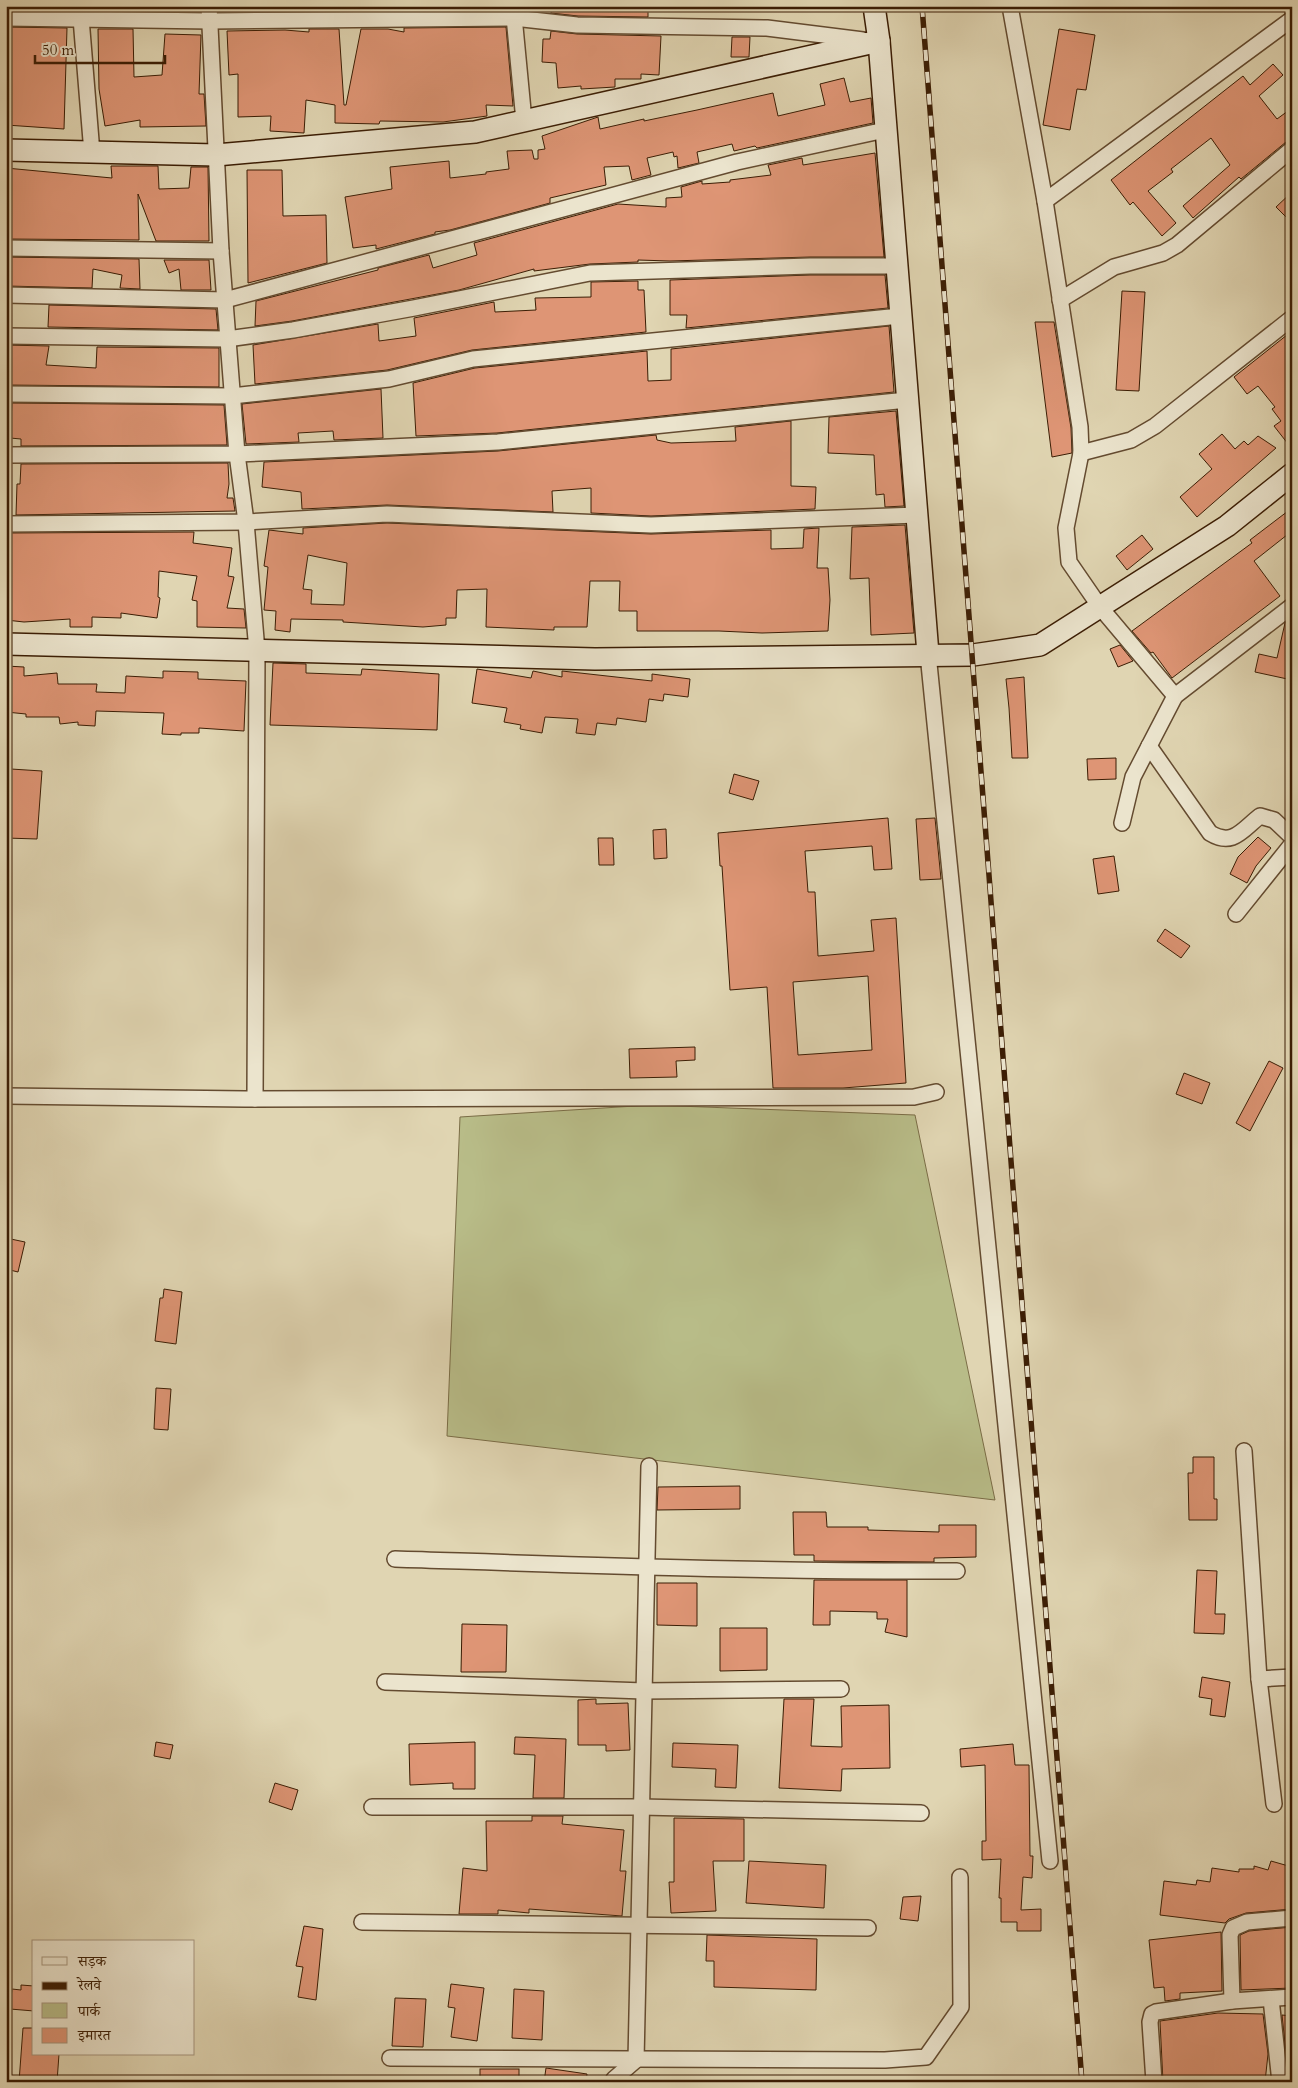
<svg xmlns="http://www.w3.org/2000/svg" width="1298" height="2088" viewBox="0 0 1298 2088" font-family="Cardo,'Noto Serif Devanagari',serif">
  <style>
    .green { fill: #b8bc88; stroke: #7a6c46 }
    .building { fill: #de9575; stroke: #3b1d04; fill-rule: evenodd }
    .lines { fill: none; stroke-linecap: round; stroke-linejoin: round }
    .street-casing { stroke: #644b30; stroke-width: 18 }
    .secondary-casing { stroke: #3b1d04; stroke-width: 24 }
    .street { stroke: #ebe4cd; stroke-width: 15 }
    .secondary { stroke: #ebe4cd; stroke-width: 21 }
    .rail-casing { stroke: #3b1d04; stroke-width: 5.5 }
    .rail { stroke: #ebe4cd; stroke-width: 4; stroke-dasharray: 11; stroke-linecap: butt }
  </style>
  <rect width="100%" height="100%" fill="#e0d5b2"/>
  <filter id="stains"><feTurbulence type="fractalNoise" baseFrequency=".004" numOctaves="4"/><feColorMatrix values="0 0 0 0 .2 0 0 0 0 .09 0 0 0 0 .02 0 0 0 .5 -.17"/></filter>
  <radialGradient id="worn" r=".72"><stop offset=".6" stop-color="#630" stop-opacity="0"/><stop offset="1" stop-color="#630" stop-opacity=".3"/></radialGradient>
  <path class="green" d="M651,1105L915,1115L995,1500L447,1436L460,1117Z"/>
  <g class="building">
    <path d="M307,6H334V10L308,11Z"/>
    <path d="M405,6H504V9L405,10Z"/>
    <path d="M552,6H648V17L578,16L551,13Z"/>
    <path d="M6,27L67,28L64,129L6,125Z"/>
    <path d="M506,27L513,106L486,105L487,116L443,122L380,121L379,124L335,123V105L306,100L304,133L270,131L271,116L238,117V74L229,75L227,31L285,30L309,32V29H339L344,105H346L361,29H388L404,32V28Z"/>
    <path d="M98,29H133L134,77L162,75L165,34L201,35L199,94H204L206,126L140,127V120L105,126L99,89Z"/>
    <path d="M1059,29L1095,35L1086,90L1077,89L1070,130L1043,125Z"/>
    <path d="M551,31L577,34L661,36L659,75L641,74V79H615V87L581,89V86L558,88L556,63L542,62L543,39H550Z"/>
    <path d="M732,37H750L749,57H731Z"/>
    <path d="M1273,64L1283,75L1259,96L1277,119L1292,108V140L1286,142L1241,179L1239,177L1193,218L1183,206L1230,165L1211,138L1171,169L1173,172L1148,191L1176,223L1162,236L1133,202L1130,205L1111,180L1243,76L1250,85Z"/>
    <path d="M844,78L850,102L871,98L873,123L757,148L755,146L734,151L732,144L697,152L699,163L678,168L677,156L674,157L673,152L647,158L651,175L632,180L629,166L604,167L606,185L550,198V203L450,230L435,232V234L376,249V245L353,248L345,197L392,189L390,167L449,161L450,178L486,174V172L509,169L507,151L532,150L534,159H538V150L545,149L542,136L598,117L600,129L644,119V121L697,110L773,93L778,116L825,105L820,84Z"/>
    <path d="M875,153L884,257H810L670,261L638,260V262L590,264L534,271V269L459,290L292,321L255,326L256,301L378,270V268L429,255L433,268L477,255L474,243L618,204L666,207V198L682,197L681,187L702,181V184L730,182V180L771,175L768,165L802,158L803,165Z"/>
    <path d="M111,166H158L159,189L189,188L191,167H208L209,241H156L138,194L139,240L6,239V168L112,178Z"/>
    <path d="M247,170H282L283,216L326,215L327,263L248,283Z"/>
    <path d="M1292,192V223L1276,207Z"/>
    <path d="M6,257L139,259L140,289L120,288L122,275L93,269L92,288L6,286Z"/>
    <path d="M164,260H209L211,290H181L179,269L169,273Z"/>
    <path d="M810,275H885L888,308L686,328L687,315H670V280Z"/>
    <path d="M638,281V290H644L646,332L472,350L387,370L255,384L253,345L378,324L379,341L416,336L414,318L494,302L495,312L536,310L535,298L591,297V282Z"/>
    <path d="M1122,291L1145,292L1139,391L1116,390Z"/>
    <path d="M49,305L216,309L218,330L48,327Z"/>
    <path d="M1035,322H1054L1071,428L1072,453L1052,457Z"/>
    <path d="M889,326L894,392L497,433L416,436L413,383L475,368L647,351L648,381L671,380V349Z"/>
    <path d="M1292,331V449L1274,426L1281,421L1272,409L1275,407L1258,386L1247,394L1234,377Z"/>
    <path d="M6,345L49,346L46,365L96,368L97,347L219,348V387L6,385Z"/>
    <path d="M381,389L383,438L334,440L333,431L298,433L299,442L246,444L242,404Z"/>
    <path d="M12,403L224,405L227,445L21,446V439L10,438Z"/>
    <path d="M896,411L904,506L885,507L884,494L876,495L874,455L828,453L829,417Z"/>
    <path d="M791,421V486L816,487L815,509L651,516L591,513V488L552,491L553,512L387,505L302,509L301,492L262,487L264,462L498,451L656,435L657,440L671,443L736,441L735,427Z"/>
    <path d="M1222,434L1235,449L1244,441L1248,445L1258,436L1276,448L1197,517L1180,497L1212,469L1199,454Z"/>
    <path d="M228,463L229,484L227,498H233L235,511L16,515L17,484H20L21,464Z"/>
    <path d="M1292,508V531L1254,561L1280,596L1172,678L1153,652L1151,653L1132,631L1252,543L1250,540Z"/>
    <path d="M387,523L651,534L771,530V549L803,548L804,529L819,528L817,568H828L830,600L828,631L762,633L719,631H637V611H619L620,581H590L587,627H554V630L486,627L487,589L457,590L456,618H446V625L423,627L343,622V620L291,619L290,632L275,630L276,611L264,610L268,567L264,566L269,530L303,534V528ZM308,555L347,563L344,605L311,604L312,590L303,589Z"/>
    <path d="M905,525L914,633L871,635L869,578L850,579L852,527Z"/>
    <path d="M194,532L193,543L232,548L228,576L234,577L227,608L244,609L246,628L197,627V601L192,600L197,576L159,571L158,597L160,598L157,618L121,613V618L92,617V627H70V619L24,622L6,620L11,575H8L6,533Z"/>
    <path d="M1142,535L1153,549L1127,570L1116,556Z"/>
    <path d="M1289,620H1292V680L1255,672L1259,654L1277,658L1285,623Z"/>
    <path d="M1120,645L1133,661L1118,667L1110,649Z"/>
    <path d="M273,663L306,664V673L361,675L362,669L439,674L437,730L270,725Z"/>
    <path d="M6,666L24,667V676L57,673L58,684H97L96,692L125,693L126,676L163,678V671L198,672V679L246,681L244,731L199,728V733H181V735L162,734L164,713L96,711L95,726L78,725V722L60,724L59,717H26V714L6,712Z"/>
    <path d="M477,669L531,678L533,671L562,677V671L652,681V674L690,679L688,697L664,694L663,701L649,699L646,722L617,718L616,725L597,723L595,735L576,733L578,719L545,717L542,733L520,729L521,725L504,722L507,708L472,703Z"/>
    <path d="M1024,677L1028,758H1012L1009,708L1006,679Z"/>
    <path d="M1116,758V779L1088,780L1087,759Z"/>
    <path d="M11,769L42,771L37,839L6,838Z"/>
    <path d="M734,774L759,781L753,800L729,793Z"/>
    <path d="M888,818L892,869L874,870L872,846L805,851L808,892H815L818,956L874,951L871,920L896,918L906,1083L843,1088H773L767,987L730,990L722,866H720L718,833ZM868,976L872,1050L798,1055L793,982Z"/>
    <path d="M935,818L941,879L920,880L916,819Z"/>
    <path d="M666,829L667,858L654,859L653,830Z"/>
    <path d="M1258,837L1271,848L1256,866L1247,883L1230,874L1238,857Z"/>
    <path d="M598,838H613L614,865H599Z"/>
    <path d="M1114,856L1119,891L1098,894L1093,859Z"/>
    <path d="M1165,929L1190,946L1181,958L1157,941Z"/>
    <path d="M695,1047V1060L676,1061L677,1077L630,1078L629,1049Z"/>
    <path d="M1269,1061L1283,1068L1250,1131L1236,1123Z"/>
    <path d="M1184,1073L1210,1083L1202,1104L1176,1094Z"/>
    <path d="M6,1238L25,1242L18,1272L6,1269Z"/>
    <path d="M164,1289L182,1292L176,1344L155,1341L160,1298H163Z"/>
    <path d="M156,1388L171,1389L168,1430L154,1429Z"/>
    <path d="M1193,1457H1214V1499H1217V1520H1189L1188,1473H1193Z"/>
    <path d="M740,1486V1509L657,1510L658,1487Z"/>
    <path d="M793,1512H826L827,1527H868V1530L939,1532V1525H976V1557L934,1558V1562L814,1561V1555H794Z"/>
    <path d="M1197,1570L1217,1571L1215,1614H1225L1224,1634L1194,1633Z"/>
    <path d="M814,1580H907V1637L885,1632L888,1619H877V1612L830,1611V1625H813Z"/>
    <path d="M657,1583H697V1626L657,1625Z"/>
    <path d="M462,1624L507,1625L506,1672H461Z"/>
    <path d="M720,1628H767V1670L720,1671Z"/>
    <path d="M1202,1677L1230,1682L1225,1717L1210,1715L1212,1699L1199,1697Z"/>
    <path d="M596,1699V1704L628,1703L630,1750L606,1751V1745H578V1700Z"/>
    <path d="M784,1699H814L811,1746L842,1747L841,1706L889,1705L890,1768L842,1769L841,1791L779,1788Z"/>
    <path d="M515,1737L566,1739L564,1798H533L535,1755L514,1754Z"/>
    <path d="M156,1742L173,1745L170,1759L154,1756Z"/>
    <path d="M475,1742V1789H453V1783L410,1785L409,1744Z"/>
    <path d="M673,1743L738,1745L736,1788L715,1787L716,1769L672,1767Z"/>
    <path d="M1013,1744L1015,1765H1029L1030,1856H1033L1032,1878L1023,1877L1021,1910L1041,1909V1931H1017V1922H1001V1898H999L1001,1859L982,1860V1841H986L985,1765L961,1767L960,1749Z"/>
    <path d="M275,1783L298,1790L292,1810L269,1802Z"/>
    <path d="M532,1816H563L562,1824L624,1830L620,1871H626L622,1916L529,1909V1913L498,1910V1914H459L463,1868L487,1871L486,1821H532Z"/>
    <path d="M674,1818L744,1819V1861H713L716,1911L671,1913L669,1882H674Z"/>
    <path d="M749,1861L826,1865L824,1908L746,1903Z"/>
    <path d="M1271,1861L1292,1867V1909L1246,1913L1229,1919L1225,1923L1160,1915L1164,1881L1196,1885L1197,1880L1210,1882L1212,1868L1239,1872V1869H1254V1866L1268,1870Z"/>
    <path d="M921,1896L918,1921L900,1919L903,1897Z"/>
    <path d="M304,1926L323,1929L316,2000L298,1997L303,1967L296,1966Z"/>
    <path d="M1292,1927V1988L1241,1990L1240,1935L1249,1931Z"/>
    <path d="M1221,1932L1222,1991L1180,1993V1999L1165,2001L1164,1987L1154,1988L1149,1940Z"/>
    <path d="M707,1935L817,1939L816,1990L714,1987V1961H706Z"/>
    <path d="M451,1984L484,1988L477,2041L451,2037L455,2008L448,2007Z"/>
    <path d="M21,1985L34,1986V2011L10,2009L12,1989L21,1990Z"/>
    <path d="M514,1989L544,1991L542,2040L512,2038Z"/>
    <path d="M395,1998L426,1999L423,2047L392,2046Z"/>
    <path d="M1218,2013L1263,2014L1268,2054L1265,2082H1163L1160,2021Z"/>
    <path d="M1282,2015L1292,2016V2053H1286Z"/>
    <path d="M23,2028H34V2054H59L57,2082H19Z"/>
    <path d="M546,2068L587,2074L586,2082H544Z"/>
    <rect x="480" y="2069" width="39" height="13"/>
  </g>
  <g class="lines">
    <defs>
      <g id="street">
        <path d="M80,6L92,153"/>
        <path d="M209,6L221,251L237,454L246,522L257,651L255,1099"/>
        <path d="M513,6L524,121"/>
        <path d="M1010,6L1045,201L1080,427L1081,453L1066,528L1069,562L1100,607L1175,696L1292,606"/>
        <path d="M6,18L210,21L514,18L577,25L767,28L863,40"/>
        <path d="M1045,201L1292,19"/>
        <path d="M6,248L221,251"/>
        <path d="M6,295L225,300L737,162L885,130"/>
        <path d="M1060,300L1114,267L1163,253L1177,245L1292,149"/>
        <path d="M6,336L227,339L293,330L414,308L590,273L810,266H896"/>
        <path d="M6,394L232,396L389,379L473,359L900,316"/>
        <path d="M1081,453L1131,440L1155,426L1292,318"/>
        <path d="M6,455L237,454L498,442L907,400"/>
        <path d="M6,524L246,522L387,514L651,525L917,515"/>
        <path d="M928,654L1050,1861"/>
        <path d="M1149,746L1210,833C1233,847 1242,830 1260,816L1274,820L1292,837"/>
        <path d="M1122,823L1133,777L1175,696"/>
        <path d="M1236,914L1292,844"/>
        <path d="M6,1096L245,1099L914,1097L936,1092"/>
        <path d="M1244,1451L1259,1679L1274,1804"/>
        <path d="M395,1559C583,1565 770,1572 957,1571"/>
        <path d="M1259,1679L1292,1677"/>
        <path d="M385,1682L644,1691L841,1689"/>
        <path d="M372,1807H641L921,1813"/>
        <path d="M362,1922L868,1928"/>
        <path d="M1271,1999L1280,2082"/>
        <path d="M1232,2001L1230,1935L1233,1928L1247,1922L1292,1918"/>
        <path d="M390,2058L885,2060L926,2057L961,2007L960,1877"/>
        <path d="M614,2082V2079L636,2060L649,1466"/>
        <path d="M1154,2082L1150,2022L1152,2014L1156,2012L1232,2001L1292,1997"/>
      </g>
      <g id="secondary">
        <path d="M874,6L879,41L928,654"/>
        <path d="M6,150L216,155L475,132L879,41"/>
        <path d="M6,644L595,659L973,655L1040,645L1227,526L1292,474"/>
      </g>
    </defs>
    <use href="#street" class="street-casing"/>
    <use href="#secondary" class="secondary-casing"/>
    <use href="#street" class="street"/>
    <use href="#secondary" class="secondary"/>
    <defs>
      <path id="rail" d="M922,6L1082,2082"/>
    </defs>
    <use href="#rail" class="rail-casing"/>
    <use href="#rail" class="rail"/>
  </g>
  <rect width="1298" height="2088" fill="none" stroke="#e0d5b2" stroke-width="25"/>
  <rect x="8" y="8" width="1283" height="2073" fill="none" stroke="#3b1d04" stroke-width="2.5"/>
  <rect x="12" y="12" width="1273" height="2063" fill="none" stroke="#3b1d04"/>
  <rect x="32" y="1940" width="162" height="115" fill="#ebe4cd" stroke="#a5947d"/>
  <rect x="42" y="1957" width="25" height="8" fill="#ebe4cd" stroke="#a5947d"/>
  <text x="78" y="1966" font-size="15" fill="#3b1d04">सड़क</text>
  <rect x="42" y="1982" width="25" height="8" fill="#3b1d04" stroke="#a5947d"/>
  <text x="78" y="1990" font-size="15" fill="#3b1d04">रेलवे</text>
  <rect x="42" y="2003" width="25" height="15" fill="#b8bc88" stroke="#a5947d"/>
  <text x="78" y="2016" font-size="15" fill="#3b1d04">पार्क</text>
  <rect x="42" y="2028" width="25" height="15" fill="#de9575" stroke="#a5947d"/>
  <text x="78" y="2040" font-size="15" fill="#3b1d04">इमारत</text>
  <path d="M35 55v8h130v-8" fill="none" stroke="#3b1d04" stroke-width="2.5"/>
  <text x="42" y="55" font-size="15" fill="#3b1d04" stroke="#ebe4cd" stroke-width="4" paint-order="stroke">50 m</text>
  <rect width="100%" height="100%" filter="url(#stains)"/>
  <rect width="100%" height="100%" fill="url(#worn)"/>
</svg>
